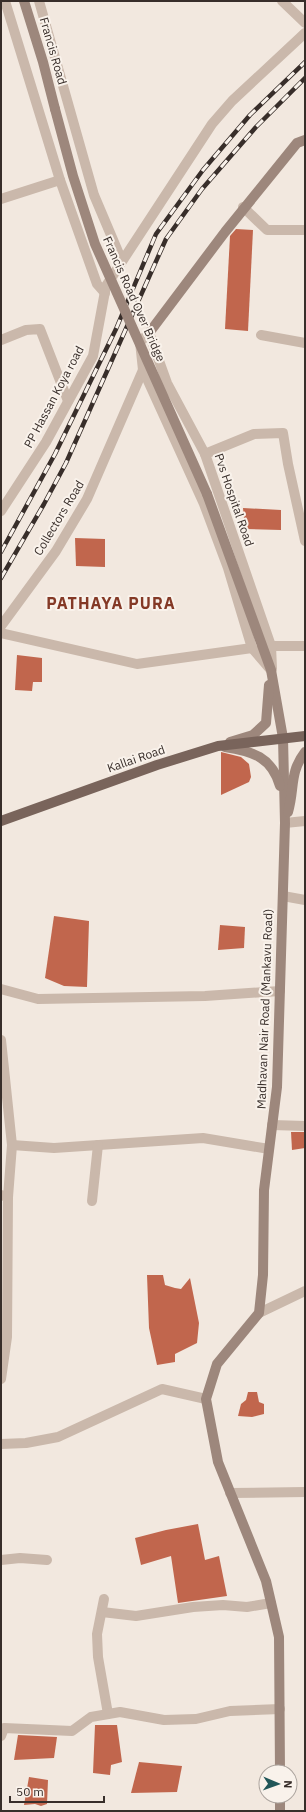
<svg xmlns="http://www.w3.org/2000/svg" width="306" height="1812" viewBox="0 0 306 1812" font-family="'IBM Plex Sans',sans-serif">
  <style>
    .building { fill: #c1664d }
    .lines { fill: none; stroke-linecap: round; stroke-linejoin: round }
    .street { stroke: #cab8ab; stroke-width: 10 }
    .secondary { stroke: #9d877c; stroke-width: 10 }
    .primary { stroke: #79645b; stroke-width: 10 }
    .rail-casing { stroke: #382e2a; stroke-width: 4.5 }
    .rail { stroke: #f9f2eb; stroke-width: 3; stroke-dasharray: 9; stroke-linecap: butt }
    .secondary-bridge { stroke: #9d877c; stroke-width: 10 }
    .labels { text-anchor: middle; stroke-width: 4; stroke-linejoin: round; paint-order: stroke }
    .street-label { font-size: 12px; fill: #382e2a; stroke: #f9f2eb }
    .district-label { font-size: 16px; font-weight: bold; letter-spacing: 1px; fill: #843926; stroke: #f9f2eb }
  </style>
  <rect width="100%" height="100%" fill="#f2e8df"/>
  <g class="building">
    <path d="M236,229L253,230L248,331L225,329L230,236Z"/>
    <path d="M243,508L281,510V530L245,529Z"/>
    <path d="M75,538L105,539V567L76,566Z"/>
    <path d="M17,655L42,658V682H33L32,691L15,690Z"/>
    <path d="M221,752L241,757L249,764L251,777L249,782L221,795Z"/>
    <path d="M54,916L89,921L87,987L64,986L45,978Z"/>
    <path d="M220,925L245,927L244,948L218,950Z"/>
    <path d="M291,1132H305V1148L292,1150Z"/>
    <path d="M147,1275H163L165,1285L175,1288L181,1289L190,1278L199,1323L197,1343L175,1354V1362L157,1365L149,1328Z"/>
    <path d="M248,1392H257L259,1402L264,1404V1414L252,1417L238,1416L241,1404L246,1400Z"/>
    <path d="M198,1524L205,1560L219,1556L227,1596L178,1603L171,1556L141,1565L135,1538L166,1530Z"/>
    <path d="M95,1725H117L122,1762L111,1765L110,1775L93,1773Z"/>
    <path d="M18,1735L57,1737L54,1758L14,1760Z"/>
    <path d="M139,1762L182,1766L177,1792L131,1793Z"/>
    <path d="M29,1777L48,1780L47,1804L41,1806L35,1804L24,1805Z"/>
  </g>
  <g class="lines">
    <g class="street">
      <path d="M5,1L60,180L97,284L105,293"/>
      <path d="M39,1L94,195L122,261"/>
      <path d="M282,1L305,23"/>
      <path d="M1,199L60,180"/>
      <path d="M243,207L267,230H305"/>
      <path d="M261,335L305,343"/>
      <path d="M1,340L26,330L40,329L68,401"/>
      <path d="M205,454L254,434L283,433L288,464L305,541"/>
      <path d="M1,511L46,442L93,356L106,286L212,124L232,101L305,33"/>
      <path d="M1,626L56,551L87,499L143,370"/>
      <path d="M1,633L137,664L252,648"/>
      <path d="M271,646H305"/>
      <path d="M270,669L252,648L228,568L204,504L143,370L140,342L149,333L167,383L205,454L271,646L272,669"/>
      <path d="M285,823L305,821"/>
      <path d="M283,896L305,900"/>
      <path d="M1,989L38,999L205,996L280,991"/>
      <path d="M1,1040L12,1145L8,1197"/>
      <path d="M272,1125L305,1126"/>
      <path d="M12,1145L54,1148L203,1138L269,1149"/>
      <path d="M1,1195L8,1197L7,1337L1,1379"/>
      <path d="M92,1201L98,1145"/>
      <path d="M259,1313L305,1291"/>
      <path d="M1,1444L26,1443L58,1437L162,1389L206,1399"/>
      <path d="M230,1493L305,1492"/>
      <path d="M1,1560L20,1558L47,1560"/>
      <path d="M104,1599L97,1634L98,1657L108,1714"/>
      <path d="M102,1612L136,1616L193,1607L223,1605L247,1607L271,1603"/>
      <path d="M1,1736L4,1728L72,1731L91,1717L120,1712L164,1720L196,1719L230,1711L280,1709"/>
    </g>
    <g class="secondary">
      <path d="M24,1L43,62L55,109"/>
      <path d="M149,333L225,232L297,143L305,140"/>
      <path d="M207,494L271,670L283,738L285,823L277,1087L264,1190L263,1275L259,1313L217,1364L206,1399L218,1462L266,1581L279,1637L280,1772"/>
      <path d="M230,742L253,735L266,723L269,685"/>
      <path d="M225,747C252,751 272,757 280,786"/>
      <path d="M288,812C295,788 289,773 305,752"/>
      <path d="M280,1811V1796"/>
    </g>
    <path class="primary" d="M1,821L157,765L218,746L305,736"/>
    <defs>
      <g id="rail">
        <path d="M1,552L55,454L116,329L156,234L203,170L250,115L305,62"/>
        <path d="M1,578L44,504L66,463L166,239L202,189L256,127L305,78"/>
      </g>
    </defs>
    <use href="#rail" class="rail-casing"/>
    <use href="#rail" class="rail"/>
    <path class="secondary-bridge" d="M55,109L73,176L95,244L207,494"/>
  </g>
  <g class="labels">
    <g class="street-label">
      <text transform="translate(53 51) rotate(74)" y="4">Francis Road</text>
      <text transform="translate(134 299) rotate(66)" y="4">Francis Road Over Bridge</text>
      <text transform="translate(54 397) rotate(-62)" y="4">PP Hassan Koya road</text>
      <text transform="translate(234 500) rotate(71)" y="4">Pvs Hospital Road</text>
      <text transform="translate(59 518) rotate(-59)" y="4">Collectors Road</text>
      <text transform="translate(136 759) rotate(-19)" y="4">Kallai Road</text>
      <text transform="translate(265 1009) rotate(-88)" y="4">Madhavan Nair Road (Mankavu Road)</text>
    </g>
    <g class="district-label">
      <text x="111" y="609">PATHAYA PURA</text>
    </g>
  </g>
  <rect width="306" height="1812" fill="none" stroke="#382e2a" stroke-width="4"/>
  <g transform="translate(278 1784) rotate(92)"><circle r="19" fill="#f9f2eb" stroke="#aca49e"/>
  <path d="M0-3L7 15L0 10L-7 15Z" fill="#215658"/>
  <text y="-6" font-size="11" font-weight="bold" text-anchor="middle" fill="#382e2a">N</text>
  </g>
  <path d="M10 1796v6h94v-6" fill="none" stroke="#382e2a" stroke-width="2"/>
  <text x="16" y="1796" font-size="12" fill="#382e2a" stroke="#f9f2eb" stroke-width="3" paint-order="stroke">50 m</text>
</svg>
